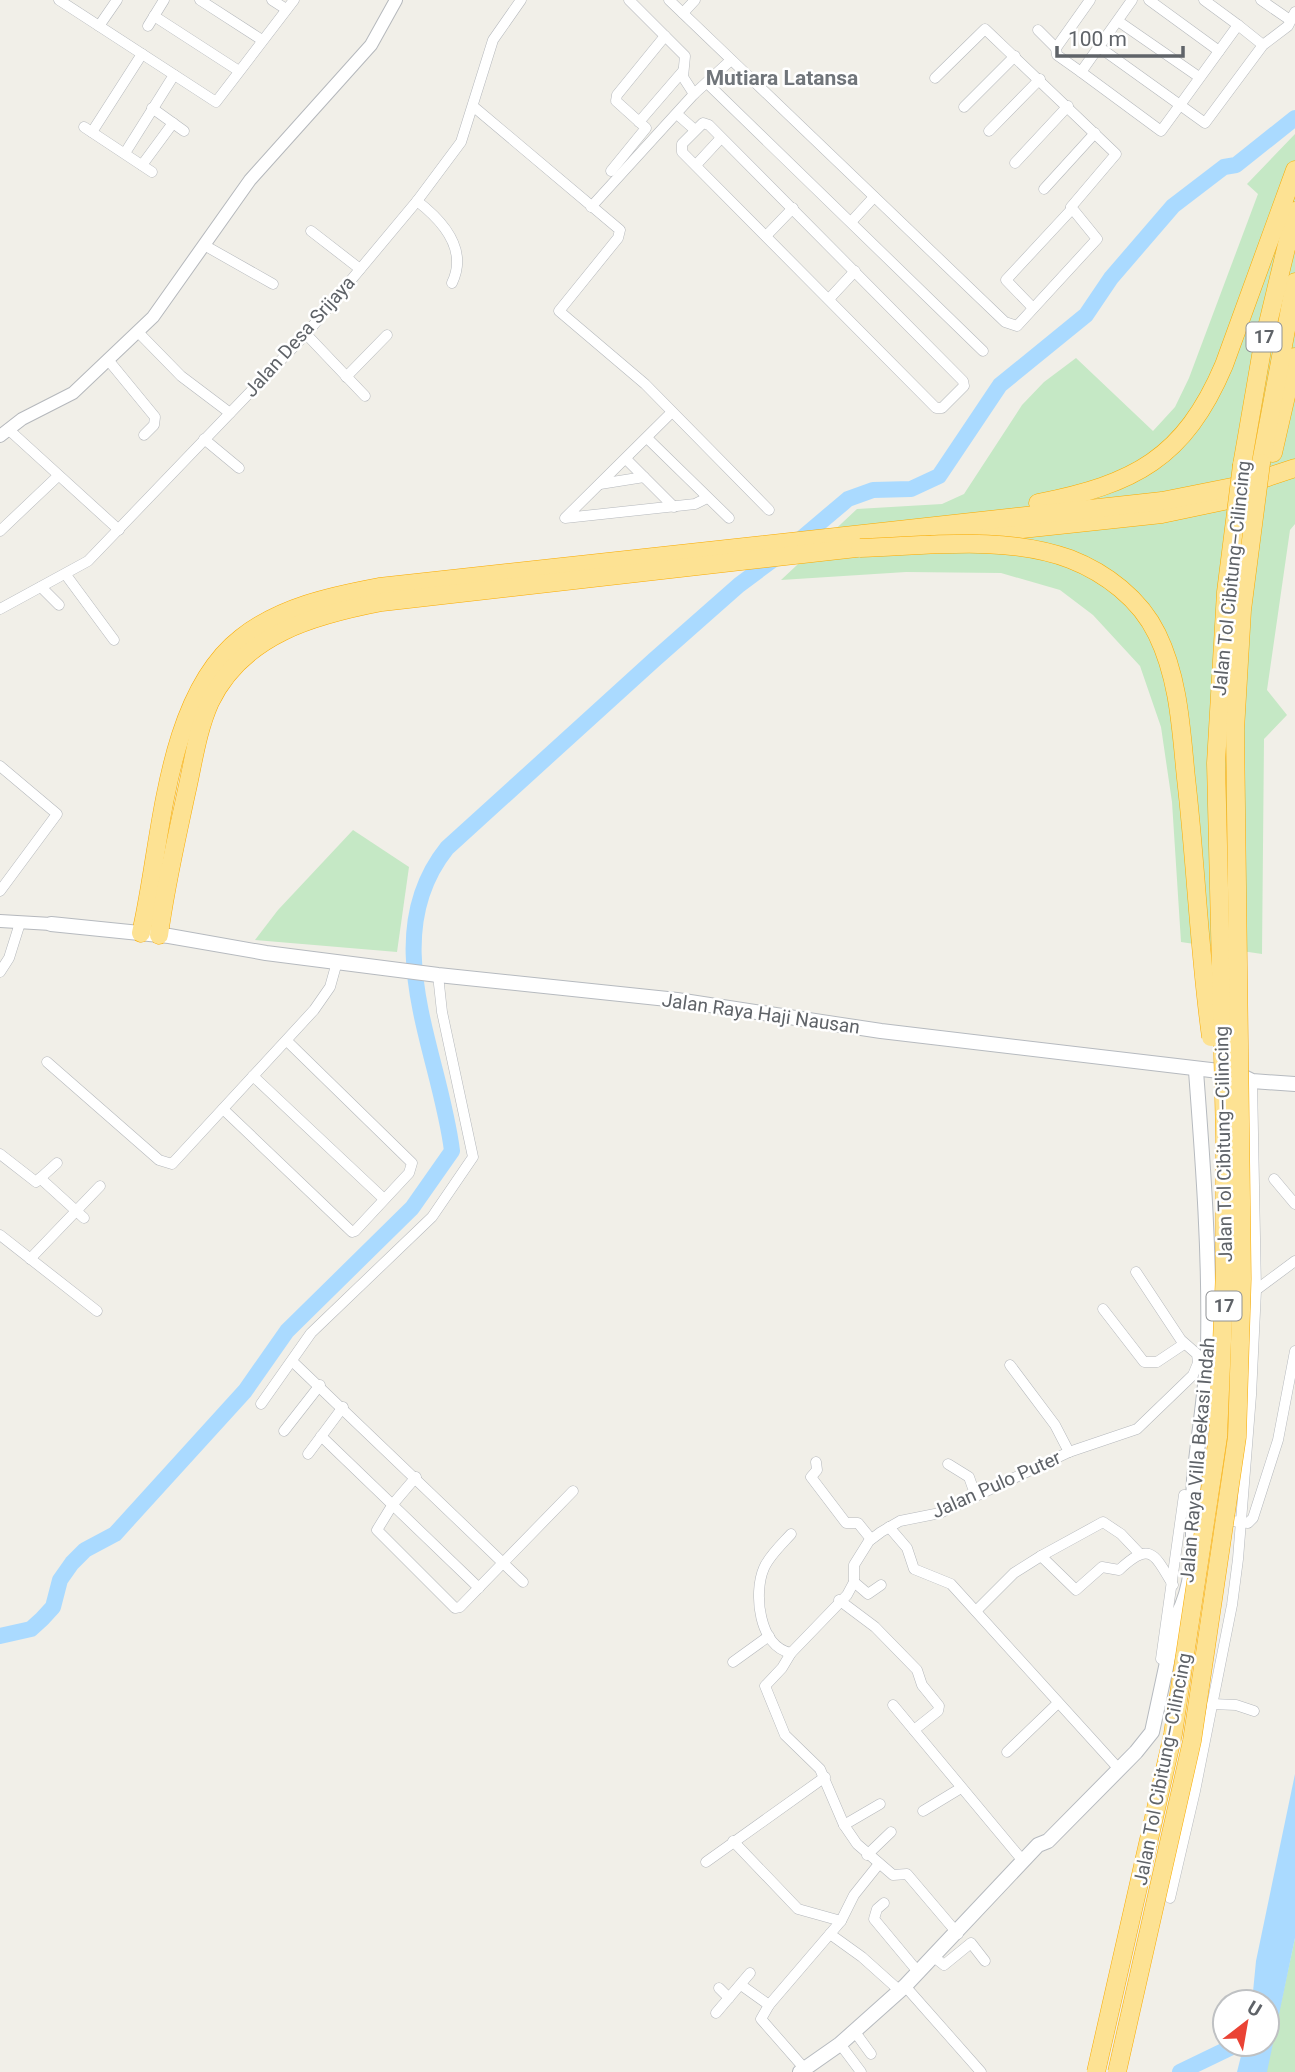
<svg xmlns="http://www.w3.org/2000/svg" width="1295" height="2072" viewBox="0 0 1295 2072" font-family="Roboto,sans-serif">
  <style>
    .green { fill: #c5e8c5 }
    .water { fill: #aadaff }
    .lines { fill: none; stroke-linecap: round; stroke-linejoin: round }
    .river { stroke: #aadaff; stroke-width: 16 }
    .minor-casing { stroke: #b5b8bc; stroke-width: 11 }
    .tertiary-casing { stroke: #b5b8bc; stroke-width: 14 }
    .secondary-casing { stroke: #b6babf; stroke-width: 16 }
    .motorway-casing { stroke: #f9ab00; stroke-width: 19 }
    .minor { stroke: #fff; stroke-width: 10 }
    .tertiary { stroke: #fff; stroke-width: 12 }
    .secondary { stroke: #fff; stroke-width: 14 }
    .motorway { stroke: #fde293; stroke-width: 18 }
    .motorway-bridge-casing { stroke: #f9ab00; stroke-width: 19; stroke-linecap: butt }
    .motorway-bridge { stroke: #fde293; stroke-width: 18 }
    .labels { text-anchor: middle; stroke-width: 5; stroke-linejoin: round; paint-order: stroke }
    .shield { fill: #fff; stroke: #8f9295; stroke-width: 2 }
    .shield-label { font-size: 18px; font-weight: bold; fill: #5f6368 }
    .street-label { font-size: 19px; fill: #5f6368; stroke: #fff }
    .neighbourhood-label { font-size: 21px; font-weight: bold; fill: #70757a; stroke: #fff }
  </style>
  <rect width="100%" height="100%" fill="#f1efe8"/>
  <g class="green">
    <path d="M1295,134V524L1290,530L1267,690L1287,715L1264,739L1262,954L1181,942L1172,802L1161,727L1140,666L1093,615L1060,590L1001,573L906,572L781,580L857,509L942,504L964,494L1022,405L1044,382L1076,358L1153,431L1175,407L1189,378L1258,194L1247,184Z"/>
    <path d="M353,830L409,867L397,952L255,940L278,910Z"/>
    <path d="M1295,1938V2072H1266Z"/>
  </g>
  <path class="water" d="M1295,1774V1938L1267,2072H1237L1244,2044H1267V2002H1252L1256,1961Z"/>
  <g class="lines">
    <g class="river">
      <path d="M796,543L848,499L873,490L911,489L939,476L1000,385L1086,315L1111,278L1173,206L1224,167L1236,165L1295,118"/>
      <path d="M0,1636L31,1629L42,1619L53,1607L60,1580L72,1563L85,1550L115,1534L245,1391L287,1331L412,1208L452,1151C440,1052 375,938 447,848L654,660L739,585L778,556"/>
      <path d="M1180,2072L1238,2044"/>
    </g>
    <defs>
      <g id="minor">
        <path d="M59,0L216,102L294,0"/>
        <path d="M200,0L262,40"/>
        <path d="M272,0L286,9"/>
        <path d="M629,0L685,56L683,77L694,94"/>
        <path d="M669,0L1005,322L1017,326L1097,239L1071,207L1116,154L985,29L935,78"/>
        <path d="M1149,0L1219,51"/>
        <path d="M1204,0L1238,25"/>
        <path d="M1261,0L1290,20"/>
        <path d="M683,13L695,0"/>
        <path d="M154,16L239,71"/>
        <path d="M1118,21L1199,77"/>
        <path d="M99,26L117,0"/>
        <path d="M148,26L164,0"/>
        <path d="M1038,30L1056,48"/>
        <path d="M1263,45L1238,25L1180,105L1205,123L1263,45L1288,26L1295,12"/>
        <path d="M1099,47L1180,105L1161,131L1081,72L1132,0"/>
        <path d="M1081,72L1057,55L1056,48L1090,0"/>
        <path d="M707,83L983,351"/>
        <path d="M474,107L620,230L618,238L559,311L645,384L769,510"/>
        <path d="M964,107L1015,56"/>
        <path d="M152,108L184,131"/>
        <path d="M678,115L695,130"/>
        <path d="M639,122L683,71"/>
        <path d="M703,123L709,125L963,381L964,386L942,408H936L682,152V144Z"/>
        <path d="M84,127L152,172"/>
        <path d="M989,131L1040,79"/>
        <path d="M92,132L142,54"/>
        <path d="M125,153L174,75"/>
        <path d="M1015,163L1068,106"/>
        <path d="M142,165L173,123"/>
        <path d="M696,165L721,138"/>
        <path d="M611,171L646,128L616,101L617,95L665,36"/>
        <path d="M1044,189L1095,133"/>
        <path d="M417,201C443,221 468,250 452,283"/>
        <path d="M591,207L694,94L731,60"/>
        <path d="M851,222L874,197"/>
        <path d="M311,231L360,269"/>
        <path d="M766,236L793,208"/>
        <path d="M204,245L273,284"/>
        <path d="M829,299L855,271"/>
        <path d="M1033,308L1006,280L1071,210"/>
        <path d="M138,332L181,376L230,413"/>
        <path d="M306,334L365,396"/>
        <path d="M109,361L155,417L154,425L144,435"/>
        <path d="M346,377L387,335"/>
        <path d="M672,412L565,518L695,504L707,498"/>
        <path d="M8,429L119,530"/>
        <path d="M647,438L729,518"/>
        <path d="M204,439L239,468"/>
        <path d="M626,459L674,507"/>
        <path d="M600,484L644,477"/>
        <path d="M0,531L58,476"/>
        <path d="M66,575L114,640"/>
        <path d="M41,587L59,605"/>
        <path d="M0,609L88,561L306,334L417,201L461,142L493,40L521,0"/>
        <path d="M0,766L57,814L0,891"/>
        <path d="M0,972L9,958L20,923"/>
        <path d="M47,1062L159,1160L172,1164L314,1010L330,987L337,962"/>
        <path d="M253,1076L384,1199"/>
        <path d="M223,1109L352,1232L355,1231L409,1173L412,1163L287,1041"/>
        <path d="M0,1154L36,1182L57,1163"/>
        <path d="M40,1178L84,1218"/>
        <path d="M1274,1179L1295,1204"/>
        <path d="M0,1235L97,1311"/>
        <path d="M30,1259L100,1186"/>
        <path d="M1256,1290L1295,1261"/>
        <path d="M1103,1309L1144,1362H1157L1184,1344"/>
        <path d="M292,1361L523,1582"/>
        <path d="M1010,1365L1055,1425L1069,1452"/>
        <path d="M261,1404L311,1333L432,1217L473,1157L442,1012L438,975"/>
        <path d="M284,1431L320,1385"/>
        <path d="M321,1436L479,1588"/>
        <path d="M308,1454L343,1407"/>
        <path d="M816,1462L817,1470L811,1477L846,1523H858L871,1539"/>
        <path d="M948,1464L969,1477L975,1494"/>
        <path d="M416,1477L393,1504L377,1530L455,1608L460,1607L573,1491"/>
        <path d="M1202,1517L1248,1523L1253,1518L1278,1440L1295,1351"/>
        <path d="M889,1527L907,1548L914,1569L951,1584L1118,1768"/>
        <path d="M1041,1556L1103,1522L1121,1534L1139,1553"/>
        <path d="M854,1582L868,1594L881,1585"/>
        <path d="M839,1600L875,1627L917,1670L922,1685L939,1706L938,1711L914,1730"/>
        <path d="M976,1611L1014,1573L1041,1556L1076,1590L1102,1567L1119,1570C1150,1541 1154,1553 1173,1585"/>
        <path d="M791,1653C759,1647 753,1593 764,1568C769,1556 782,1544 791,1534"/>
        <path d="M1161,1659L1184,1495L1231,1502"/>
        <path d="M733,1662L769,1636"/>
        <path d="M1212,1704L1236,1705L1254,1711"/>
        <path d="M893,1705L1023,1861"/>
        <path d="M1007,1752L1058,1703"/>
        <path d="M923,1811L961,1788"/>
        <path d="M844,1825L880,1804"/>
        <path d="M733,1841L798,1909L841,1921"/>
        <path d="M867,1855L891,1832"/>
        <path d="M706,1862L825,1777"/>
        <path d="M1170,1898L1195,1791L1232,1605L1238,1559L1251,1395L1256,1290L1252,1081"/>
        <path d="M884,1903L877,1909L874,1919L919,1973"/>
        <path d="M830,1934L862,1957L900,1991"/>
        <path d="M958,1934L907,1874L893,1875L857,1844L844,1825L820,1769L785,1735L765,1686L782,1668L791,1653L847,1595L854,1582V1565L869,1541L881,1532L900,1521L940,1513L1069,1452L1137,1429L1193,1375L1198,1363L1197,1354L1181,1340L1136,1272"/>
        <path d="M934,1957L944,1965L971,1943L985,1961"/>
        <path d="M741,1985L769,2005"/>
        <path d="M905,1986L981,2072"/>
        <path d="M719,1988L729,1998"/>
        <path d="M716,2013L750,1973"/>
        <path d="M855,2032L871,2054"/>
        <path d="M840,2044L861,2072"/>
        <path d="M804,2068L761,2019L769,2005L841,1921L854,1895L878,1865"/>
      </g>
      <g id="tertiary">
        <path d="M0,436L22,419L73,393L153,317L250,180L371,45L396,0"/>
        <path d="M0,921L51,924"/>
      </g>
      <g id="secondary">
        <path d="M51,924L169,936L266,953L438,975L677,1000L881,1031L1236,1073L1252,1081L1295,1084"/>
        <path d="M800,2072L840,2044L905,1986L1038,1845L1048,1841L1136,1752L1152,1732L1177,1616C1199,1577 1191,1524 1194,1480C1198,1436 1206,1392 1208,1348C1210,1255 1203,1164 1196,1071"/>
      </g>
      <g id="motorway">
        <path d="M1273,453L1295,357"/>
        <path d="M1261,463L1295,282"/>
        <path d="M1242,465L1263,344L1295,211"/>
        <path d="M1038,503C1134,484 1184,459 1224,365L1295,170"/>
        <path d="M940,538L1162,514L1252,495"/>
        <path d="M141,933C162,844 164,698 241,638C280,607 331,596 379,587L1162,501L1247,484L1295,468"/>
        <path d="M159,935C165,888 176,841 186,794C193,764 197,731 210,702C243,634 314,615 382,602L874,546"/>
      </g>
    </defs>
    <use href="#minor" class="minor-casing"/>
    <use href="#tertiary" class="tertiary-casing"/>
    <use href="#secondary" class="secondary-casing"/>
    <use href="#motorway" class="motorway-casing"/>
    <use href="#minor" class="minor"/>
    <use href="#tertiary" class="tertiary"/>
    <use href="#secondary" class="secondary"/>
    <use href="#motorway" class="motorway"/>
    <defs>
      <g id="motorway-bridge">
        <path d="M860,548C928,546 1005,535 1070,559C1106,573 1140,599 1157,634C1179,679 1181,729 1186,778C1196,864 1199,951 1211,1037"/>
        <path d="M1096,2072L1173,1734L1218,1437L1225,1270V1137L1216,763L1226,592L1242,465"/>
        <path d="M1117,2072L1192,1741L1237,1437L1242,1279L1235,730L1242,610L1261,463"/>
      </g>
    </defs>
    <use href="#motorway-bridge" class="motorway-bridge-casing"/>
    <use href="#motorway-bridge" class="motorway-bridge"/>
  </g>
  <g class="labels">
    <g class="shield">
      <rect x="1246.5" y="322.5" width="35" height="29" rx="5"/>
      <rect x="1206.5" y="1291.5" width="35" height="29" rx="5"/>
    </g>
    <g class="shield-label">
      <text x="1264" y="343">17</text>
      <text x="1224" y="1312">17</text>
    </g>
    <g class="street-label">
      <text transform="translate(299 336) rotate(-48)" y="7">Jalan Desa Srijaya</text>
      <text transform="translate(1231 578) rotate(-84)" y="7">Jalan Tol Cibitung–Cilincing</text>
      <text transform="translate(761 1013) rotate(8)" y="7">Jalan Raya Haji Nausan</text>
      <text transform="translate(1223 1144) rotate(-91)" y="7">Jalan Tol Cibitung–Cilincing</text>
      <text transform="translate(1197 1460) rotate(-85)" y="7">Jalan Raya Villa Bekasi Indah</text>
      <text transform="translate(996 1484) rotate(-24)" y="7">Jalan Pulo Puter</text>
      <text transform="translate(1162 1769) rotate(-79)" y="7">Jalan Tol Cibitung–Cilincing</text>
    </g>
    <g class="neighbourhood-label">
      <text x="782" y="85">Mutiara Latansa</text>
    </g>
  </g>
  <g transform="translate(1246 2023) rotate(31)"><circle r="33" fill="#ffffff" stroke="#bfc1c3" stroke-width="2"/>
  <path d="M0-5L12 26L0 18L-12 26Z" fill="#ea4335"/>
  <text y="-10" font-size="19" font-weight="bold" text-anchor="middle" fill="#5f6368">U</text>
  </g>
  <path d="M1057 46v10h126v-10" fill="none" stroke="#5f6368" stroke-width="3.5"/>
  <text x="1068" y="46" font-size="21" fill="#5f6368" stroke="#ffffff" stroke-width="5" paint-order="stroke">100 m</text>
</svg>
